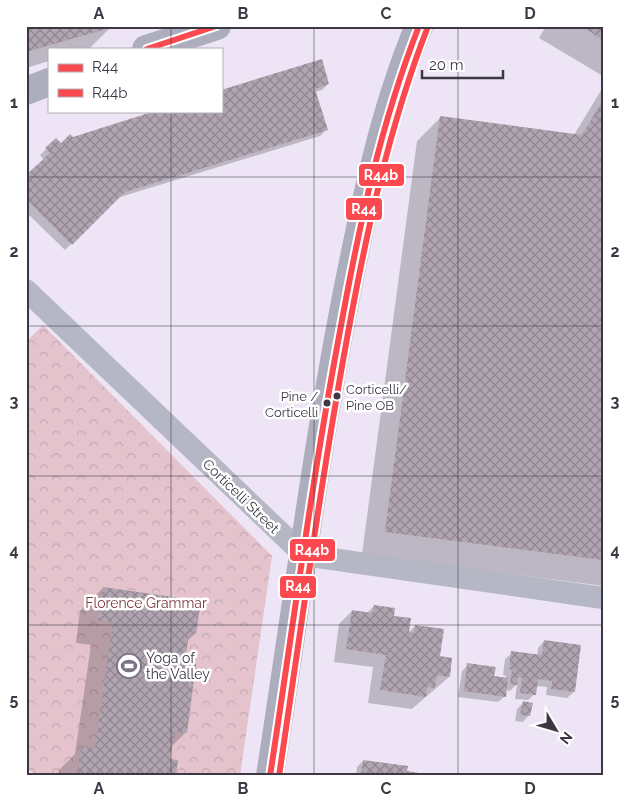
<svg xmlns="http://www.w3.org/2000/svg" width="629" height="802" viewBox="0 0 629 802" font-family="Raleway,sans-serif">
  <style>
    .park { fill: url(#park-crowns) }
    .shadow { fill: #0003 }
    .building { fill: url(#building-cross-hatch) }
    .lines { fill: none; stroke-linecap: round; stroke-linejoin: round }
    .minor { stroke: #b5b7c5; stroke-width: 22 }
    .secondary { stroke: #acaebd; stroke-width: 28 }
    .bus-1-casing { stroke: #fff; stroke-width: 10 }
    .bus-2-casing { stroke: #fff; stroke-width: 10 }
    .bus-1 { stroke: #fc4950; stroke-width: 6 }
    .bus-2 { stroke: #fc4950; stroke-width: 6 }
    .grid { fill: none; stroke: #3d3744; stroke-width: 1; stroke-opacity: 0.55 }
    .bus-dot { fill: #3d3744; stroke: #fff; stroke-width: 2 }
    .labels { text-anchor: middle; stroke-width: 5; stroke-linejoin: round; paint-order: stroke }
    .bus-label { font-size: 13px; fill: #3d3744; stroke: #fff; text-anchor: start }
    .street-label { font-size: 14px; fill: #3d3744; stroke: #fff }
    .park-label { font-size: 14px; fill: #7b3940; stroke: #fff }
    .poi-label { font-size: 14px; fill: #3d3744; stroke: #fff; text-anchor: start }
    .line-badge { stroke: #fff; stroke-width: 2 }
    .badge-label { font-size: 14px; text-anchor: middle; font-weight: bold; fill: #fff }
    .neatline { fill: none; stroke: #3d3744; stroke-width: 2 }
    .grid-label { font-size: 16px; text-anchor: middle; font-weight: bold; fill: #3d3744 }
  </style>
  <defs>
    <pattern id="park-crowns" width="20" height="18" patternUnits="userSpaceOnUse" patternTransform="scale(1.25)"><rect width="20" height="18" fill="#e4c3cd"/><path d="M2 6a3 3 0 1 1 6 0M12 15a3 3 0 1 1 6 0" fill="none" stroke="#c4a8b1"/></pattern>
    <pattern id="building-cross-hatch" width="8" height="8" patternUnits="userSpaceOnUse" patternTransform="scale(1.25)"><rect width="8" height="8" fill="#afa4b0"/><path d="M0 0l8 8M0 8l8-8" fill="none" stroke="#908691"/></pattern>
  </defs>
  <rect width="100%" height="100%" fill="#ede5f6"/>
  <path class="park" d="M43,325L272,556L240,776H37L26,768V342Z"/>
  <g class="shadow">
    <path d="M26,26H112L89,49H49V61L26,68Z"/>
    <path d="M546,26H603V76L539,38Z"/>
    <path d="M328,84L322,90L315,92L326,130L320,136L117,198L65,250L26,212V177L44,160L40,155L56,140L61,145L73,138L221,111Z"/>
    <path d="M603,87V586L362,554L417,141L440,118L574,135Z"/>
    <path d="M103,588L195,634L186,642L184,664L185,733L171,747L169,760L175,776H58L59,770L75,754L91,645L76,643L80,611Z"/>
    <path d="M374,606L393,617L407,634L415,626L438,657L449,677L412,709L368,703L373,667L334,662L339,624L352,611L367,613Z"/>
    <path d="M544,641L574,692L567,698L546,695L547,687L536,686L535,694L528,700L515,699L517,684L510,691L505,690V696L498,702L458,697L462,671L468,665L493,677L506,679V676L503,675L505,659L512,653L537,656L538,648Z"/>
    <path d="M523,703L529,715L523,722L515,721L517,709Z"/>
    <path d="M363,761L406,772L437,776H356L357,767Z"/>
  </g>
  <g class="building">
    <path d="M26,26H113V27L26,52Z"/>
    <path d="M581,26H603V40Z"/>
    <path d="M322,59L329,84L315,89L328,130L125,192L72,245L26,199V175L50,153L45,148L56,138L61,143L70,134L73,137L155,111H221V90Z"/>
    <path d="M603,100V560L385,532L440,116L582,135Z"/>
    <path d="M103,587L201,601L196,634L189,633L185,663L196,664L187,733L175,732L170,759L178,760L176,776H77L81,746L95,748L113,622L98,620Z"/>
    <path d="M374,605L395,608L394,616L411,618L409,632L414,633L415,625L444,629L440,656L452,658L450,677L437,675L435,688L427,687L426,697L380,690L386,655L346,649L352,610L372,613Z"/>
    <path d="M544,640L581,645L575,692L551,689L552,681L538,679L536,695L520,693L522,678L518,677L517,685L510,684L512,670L509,669L511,651L542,655Z"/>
    <path d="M467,663L496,667L494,676L508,678L506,697L464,691Z"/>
    <path d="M523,701L533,703L530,716L520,715Z"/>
    <path d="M363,760L408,766L407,771L437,776H361Z"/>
  </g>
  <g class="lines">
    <path class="minor" d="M26,290L304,555L603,598"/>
    <g class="secondary">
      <path d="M146,49L217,26"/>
      <path d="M26,91L49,82"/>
      <path d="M270,776C295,616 315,456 346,297C364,206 383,112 419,26"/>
    </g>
    <defs>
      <g id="bus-1">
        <path d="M147,49L216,26"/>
        <path d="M270,776C293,627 312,479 340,331C359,227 380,125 419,26"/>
      </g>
      <path id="bus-2" d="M279,776C301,628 321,480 348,333C367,230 389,127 427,29"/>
    </defs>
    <use href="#bus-1" class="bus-1-casing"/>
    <use href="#bus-2" class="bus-2-casing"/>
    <use href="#bus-1" class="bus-1"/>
    <use href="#bus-2" class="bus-2"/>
  </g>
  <path class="grid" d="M171,26V49M314,26V776M458,26V776M171,111V776M26,177H603M26,326H603M26,476H603M26,625H603"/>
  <defs>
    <symbol id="stadium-ring" viewBox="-11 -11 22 22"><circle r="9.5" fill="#fff" stroke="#7b7482" stroke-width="1.5"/><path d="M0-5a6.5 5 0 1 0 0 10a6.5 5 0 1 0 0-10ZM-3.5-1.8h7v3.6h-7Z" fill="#7b7482"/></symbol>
  </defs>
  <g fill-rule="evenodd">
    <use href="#stadium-ring" x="115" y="652" width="28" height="28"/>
  </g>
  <g class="bus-dot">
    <circle cx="337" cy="396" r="4.5"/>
    <circle cx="327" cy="403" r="4.5"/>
  </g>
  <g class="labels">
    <g class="bus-label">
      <text x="346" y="394">Corticelli/<tspan x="346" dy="16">Pine OB</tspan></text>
      <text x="318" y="401" text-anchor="end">Pine /<tspan x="318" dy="16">Corticelli</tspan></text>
    </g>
    <g class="street-label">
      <text transform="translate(241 496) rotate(44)" y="5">Corticelli Street</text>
    </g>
    <g class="park-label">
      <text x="146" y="608">Florence Grammar</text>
    </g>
    <g class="poi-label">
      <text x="146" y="663">Yoga of<tspan x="146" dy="16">the Valley</tspan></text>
    </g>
  </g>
  <g class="line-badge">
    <rect x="358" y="163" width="47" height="24" rx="5" fill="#fc4950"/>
    <rect x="345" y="197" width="38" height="24" rx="5" fill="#fc4950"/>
    <rect x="289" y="538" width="47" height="24" rx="5" fill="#fc4950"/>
    <rect x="279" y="575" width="38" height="24" rx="5" fill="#fc4950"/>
  </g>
  <g class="badge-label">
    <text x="381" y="180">R44b</text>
    <text x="364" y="214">R44</text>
    <text x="312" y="555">R44b</text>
    <text x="298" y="591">R44</text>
  </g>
  <rect width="629" height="802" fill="none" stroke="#ffffff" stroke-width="55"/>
  <rect x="48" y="48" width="175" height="65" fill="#ffffff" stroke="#b1afb4"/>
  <rect x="58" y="64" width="25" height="8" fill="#fc4950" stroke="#b1afb4"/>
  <text x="92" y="72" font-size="15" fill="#3d3744">R44</text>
  <rect x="58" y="89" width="25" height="8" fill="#fc4950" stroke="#b1afb4"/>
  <text x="92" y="98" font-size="15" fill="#3d3744">R44b</text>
  <g transform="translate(556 730) rotate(128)" stroke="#ffffff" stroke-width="4" paint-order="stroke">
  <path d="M0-4L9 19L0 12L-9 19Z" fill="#3d3744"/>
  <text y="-8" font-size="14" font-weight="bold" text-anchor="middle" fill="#3d3744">N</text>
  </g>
  <path d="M422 70v8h81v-8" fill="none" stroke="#3d3744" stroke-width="2.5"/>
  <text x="429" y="70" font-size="15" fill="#3d3744" stroke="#ffffff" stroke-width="4" paint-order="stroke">20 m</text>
  <rect x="28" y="28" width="574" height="746" class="neatline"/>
  <g class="grid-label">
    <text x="99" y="19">A</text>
    <text x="243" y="19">B</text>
    <text x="386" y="19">C</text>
    <text x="530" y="19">D</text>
    <text x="14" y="108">1</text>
    <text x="615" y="108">1</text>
    <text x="14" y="257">2</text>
    <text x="615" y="257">2</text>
    <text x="14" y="407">3</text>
    <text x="615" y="407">3</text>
    <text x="14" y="556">4</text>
    <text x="615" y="556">4</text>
    <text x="14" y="705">5</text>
    <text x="615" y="705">5</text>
    <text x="99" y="794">A</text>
    <text x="243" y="794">B</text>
    <text x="386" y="794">C</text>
    <text x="530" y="794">D</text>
  </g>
</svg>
